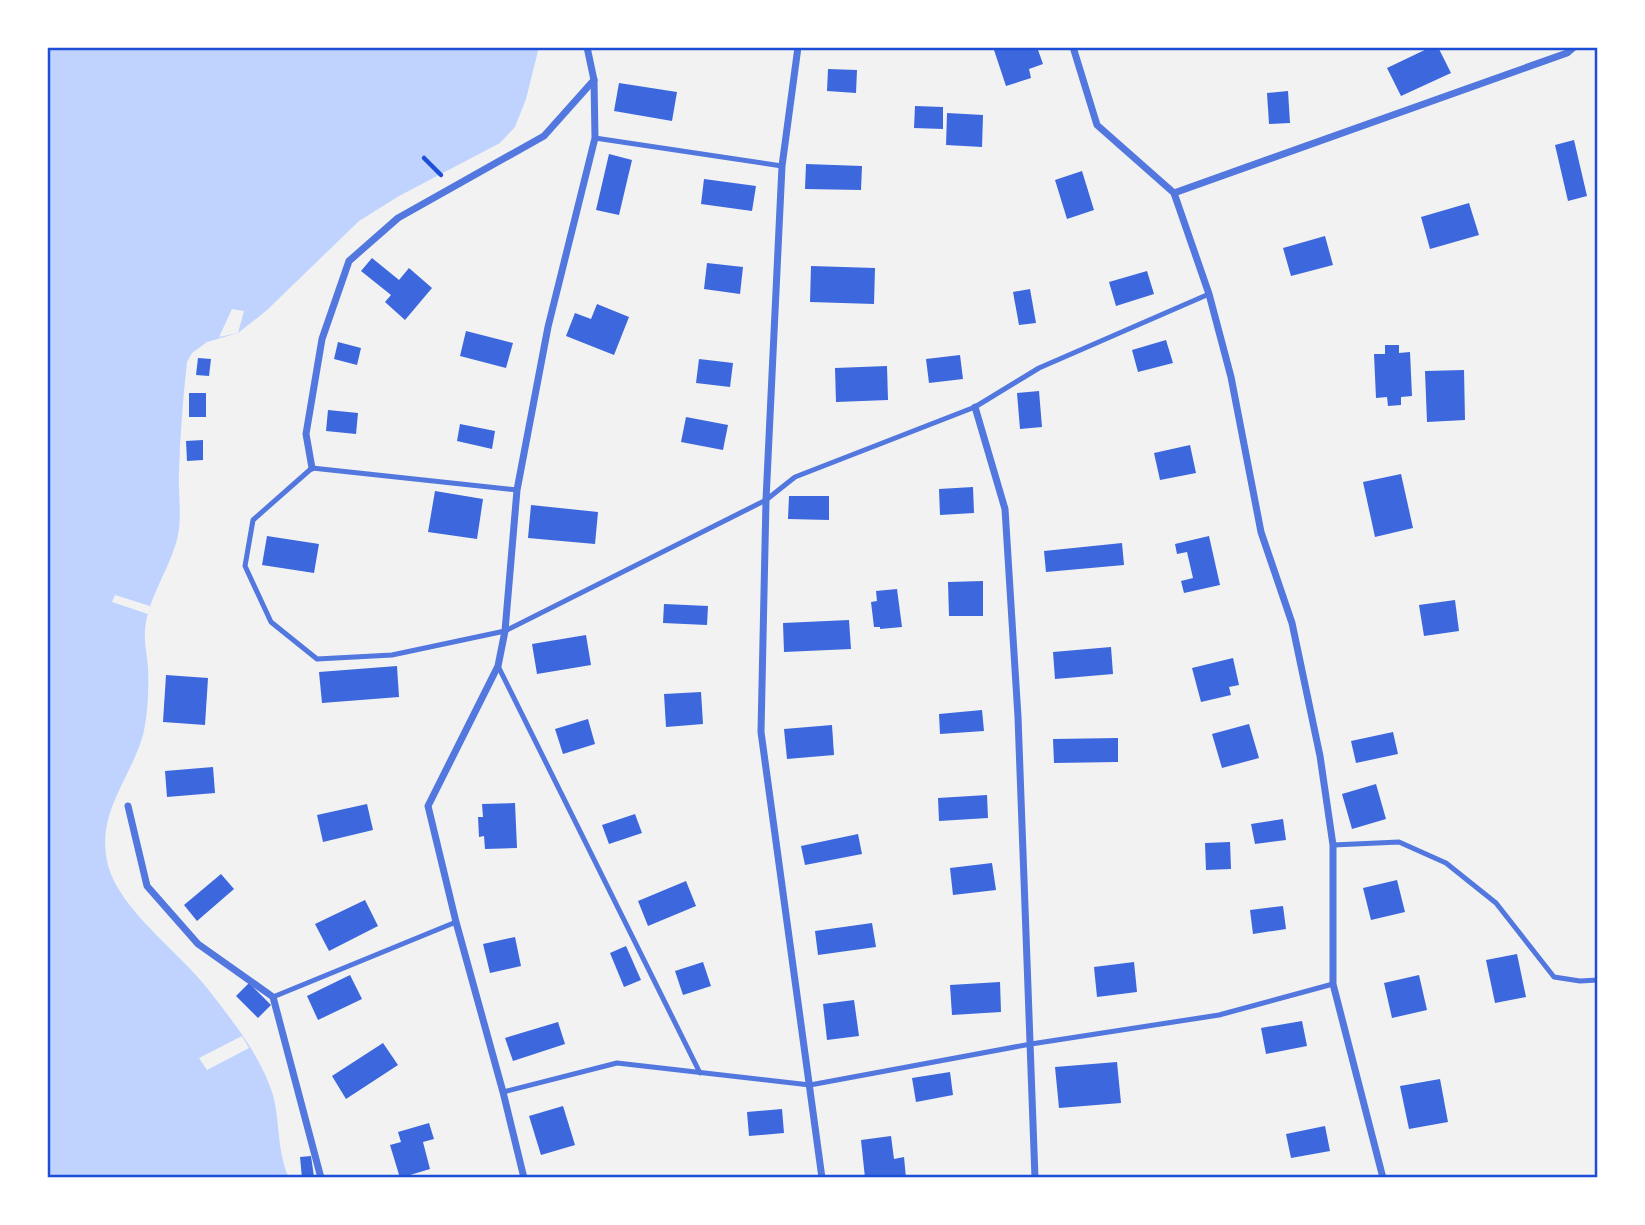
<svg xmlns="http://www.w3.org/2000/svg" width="1645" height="1225" viewBox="0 0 1645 1225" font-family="'Sofia Sans Condensed',sans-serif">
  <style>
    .water { fill: #bfd3fe }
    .pier { fill: #f2f2f2 }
    .building { fill: #3d67dc }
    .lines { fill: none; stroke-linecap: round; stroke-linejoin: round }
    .path { stroke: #1d4ed8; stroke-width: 4.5 }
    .service { stroke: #5277de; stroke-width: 5 }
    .minor { stroke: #5277de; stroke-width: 7 }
    .neatline { fill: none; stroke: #1d4ed8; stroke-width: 2.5 }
  </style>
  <rect width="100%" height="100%" fill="#f2f2f2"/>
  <path class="water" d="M47,47H539L526,99L515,127L500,143L399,196L359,221L266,311L238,333L207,342L192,353L187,362C183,398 180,435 179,472C178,493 182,515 178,535C171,568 148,596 145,630C144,642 147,655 148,667C149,687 148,715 143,735C130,780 95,814 108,865C119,909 179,952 207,988C232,1020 261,1056 273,1095C280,1122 277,1152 289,1178H47Z"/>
  <g class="pier">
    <path d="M232,309L244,311L238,333L219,337Z"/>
    <path d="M115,595L150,606L148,614L112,602Z"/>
    <path d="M242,1036L249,1048L207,1070L199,1058Z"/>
  </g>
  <g class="building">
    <path d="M993,47H1037L1043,64L1029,69L1031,78L1006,86Z"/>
    <path d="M1431,47H1438L1451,73L1401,96L1387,68Z"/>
    <path d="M828,69L857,70L856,93L827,91Z"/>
    <path d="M619,83L677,92L672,121L614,111Z"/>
    <path d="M1288,91L1290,123L1269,124L1267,93Z"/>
    <path d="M915,106L943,107V129L914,128Z"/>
    <path d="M947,113L983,115L982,147L946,145Z"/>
    <path d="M1574,140L1587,196L1568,201L1555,145Z"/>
    <path d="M609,154L632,160L619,215L596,210Z"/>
    <path d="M806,164L862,166L861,190L805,189Z"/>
    <path d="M1082,171L1094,210L1067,219L1055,180Z"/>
    <path d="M704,179L756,186L752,211L701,204Z"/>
    <path d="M1469,203L1479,235L1430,249L1421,217Z"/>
    <path d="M1325,236L1333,265L1291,276L1283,248Z"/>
    <path d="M372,258L399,280L409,268L432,288L405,320L385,302L391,295L361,271Z"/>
    <path d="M707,263L743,267L740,294L704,289Z"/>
    <path d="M811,266L875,268L874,304L810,302Z"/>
    <path d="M1147,271L1154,294L1116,306L1109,282Z"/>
    <path d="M1030,289L1036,323L1019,325L1013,292Z"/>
    <path d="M597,304L629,317L614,355L566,336L575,313L591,319Z"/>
    <path d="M466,331L513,343L506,368L460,356Z"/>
    <path d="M1166,340L1173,363L1138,372L1132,350Z"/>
    <path d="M338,342L361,348L357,365L334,359Z"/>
    <path d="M1385,345H1399V353L1410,352L1412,396L1401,397V405L1388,406L1387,397L1376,398L1374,354H1385Z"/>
    <path d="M960,355L963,379L929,383L926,359Z"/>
    <path d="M198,358L211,359L209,376L196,375Z"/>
    <path d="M699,359L733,363L730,387L696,383Z"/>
    <path d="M887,366L888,400L836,402L835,368Z"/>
    <path d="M1464,370L1465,420L1427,422L1425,371Z"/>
    <path d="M1039,391L1042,427L1020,429L1017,393Z"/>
    <rect x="189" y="393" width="17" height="24"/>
    <path d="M328,410L358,413L356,434L326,431Z"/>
    <path d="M686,417L728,425L723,450L681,442Z"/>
    <path d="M460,424L495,431L492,449L457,441Z"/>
    <path d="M203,440V460L187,461L186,441Z"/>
    <path d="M1190,445L1196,473L1160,480L1154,453Z"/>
    <path d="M1401,474L1413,528L1375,537L1363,482Z"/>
    <path d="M973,487L974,513L940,515L939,489Z"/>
    <path d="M435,491L483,499L477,539L428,532Z"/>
    <path d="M789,496H829V520L788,519Z"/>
    <path d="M531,505L598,512L595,544L528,538Z"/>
    <path d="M267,536L319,544L314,573L262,565Z"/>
    <path d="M1209,536L1220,585L1184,593L1181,581L1193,578L1187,552L1177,554L1175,544Z"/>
    <path d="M1122,543L1124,565L1046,572L1044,551Z"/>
    <path d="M983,581V616H949L948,582Z"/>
    <path d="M897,589L902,627L880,629V627H874L871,602L877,601L876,591Z"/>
    <path d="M1455,600L1459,631L1424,636L1419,605Z"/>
    <path d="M664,604L708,606L707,625L663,623Z"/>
    <path d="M849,620L851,649L784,652L783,623Z"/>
    <path d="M586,635L591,665L537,674L532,644Z"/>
    <path d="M1111,647L1113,674L1055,679L1053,652Z"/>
    <path d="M1233,658L1239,685L1229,687L1231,695L1201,702L1192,668Z"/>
    <path d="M397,666L399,697L322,703L319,672Z"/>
    <path d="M166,675L208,678L205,725L163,722Z"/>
    <path d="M701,692L703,724L666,727L664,694Z"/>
    <path d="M982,710L984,731L940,734L939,714Z"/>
    <path d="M588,719L595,744L563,754L555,729Z"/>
    <path d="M1249,724L1259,758L1222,768L1212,734Z"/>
    <path d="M832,725L834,755L787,759L784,729Z"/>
    <path d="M1393,732L1398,754L1356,763L1351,741Z"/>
    <path d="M1118,738V762L1054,763L1053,739Z"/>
    <path d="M213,767L215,793L167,797L165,771Z"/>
    <path d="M1376,784L1386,819L1352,829L1342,794Z"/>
    <path d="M987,795L988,818L939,821L938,798Z"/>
    <path d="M515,803L517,848L485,849L484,836L479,837L478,817H483L482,804Z"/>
    <path d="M367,804L373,830L323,842L317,815Z"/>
    <path d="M635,814L642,833L609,844L602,825Z"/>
    <path d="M1283,819L1286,840L1255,844L1251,824Z"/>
    <path d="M858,834L862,854L805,865L801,846Z"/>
    <path d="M1230,842L1231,869L1206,870L1205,843Z"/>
    <path d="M992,863L996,890L953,895L950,868Z"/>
    <path d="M221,874L234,889L197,921L184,905Z"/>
    <path d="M1397,880L1405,912L1371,920L1363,888Z"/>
    <path d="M686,881L696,906L648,926L638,901Z"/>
    <path d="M365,900L378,926L329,951L315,924Z"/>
    <path d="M1283,906L1286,929L1253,934L1250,910Z"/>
    <path d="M872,923L876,947L818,955L815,931Z"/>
    <path d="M515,937L521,966L490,973L483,944Z"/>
    <path d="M626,946L641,980L624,987L610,953Z"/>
    <path d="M1517,954L1526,997L1495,1003L1486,960Z"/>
    <path d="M703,962L711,986L683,995L675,971Z"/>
    <path d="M1134,962L1137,992L1097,997L1094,967Z"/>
    <path d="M350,975L362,999L318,1020L307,996Z"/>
    <path d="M1419,975L1427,1010L1392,1018L1384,983Z"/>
    <path d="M1000,982L1001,1012L952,1015L950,985Z"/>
    <path d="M249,983L271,1005L258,1018L236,996Z"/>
    <path d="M854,1000L859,1036L827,1040L823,1004Z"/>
    <path d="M1302,1021L1307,1046L1266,1054L1261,1028Z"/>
    <path d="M558,1022L565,1044L513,1061L505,1038Z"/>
    <path d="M383,1043L398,1065L346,1099L332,1076Z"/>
    <path d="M1117,1062L1121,1103L1059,1108L1055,1067Z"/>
    <path d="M950,1072L953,1095L916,1102L912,1078Z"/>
    <path d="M1440,1079L1448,1122L1409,1129L1400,1086Z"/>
    <path d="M563,1106L575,1145L541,1155L529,1116Z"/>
    <path d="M782,1109L784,1133L749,1136L747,1112Z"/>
    <path d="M429,1123L434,1139L423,1142L430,1169L400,1178L390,1145L401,1142L398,1132Z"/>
    <path d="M1325,1126L1330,1151L1291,1158L1286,1134Z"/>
    <path d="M891,1136L894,1159L904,1157L906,1178H865L861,1140Z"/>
    <path d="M311,1156L314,1177L302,1178L300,1157Z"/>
  </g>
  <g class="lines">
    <path class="path" d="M424,158L441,175"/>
    <g class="service">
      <path d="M595,138L782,166"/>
      <path d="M517,490L312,468L253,520L245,566L271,622L317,659L392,655L505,631L766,500L795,477L975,407L1039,368L1209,294"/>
      <path d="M498,666L700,1073"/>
      <path d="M1333,845L1399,842L1446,863L1496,903L1554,977L1580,981L1598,980"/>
      <path d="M273,997L456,922"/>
      <path d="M503,1092L617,1063L810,1085L1031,1044L1219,1015L1333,984"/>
    </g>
    <g class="minor">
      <path d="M798,47L782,166L766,500L761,732L822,1178"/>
      <path d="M1073,47L1097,125L1174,193L1209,294L1231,377L1261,532L1292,623L1320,756L1333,845V984L1383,1178"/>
      <path d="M1174,193L1567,53L1574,47"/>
      <path d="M975,407L1005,509L1018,717L1035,1178"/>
      <path d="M312,468L306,434L322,339L349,261L398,218L544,136L594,80"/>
      <path d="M128,806L147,886L198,944L273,997L321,1178"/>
      <path d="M524,1178L503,1092L456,922L428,806L498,666L505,631L517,490L548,327L595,138L594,80L587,47"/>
    </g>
  </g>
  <rect width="1645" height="1225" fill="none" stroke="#ffffff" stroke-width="98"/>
  <rect x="49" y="49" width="1547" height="1127" class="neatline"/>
</svg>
